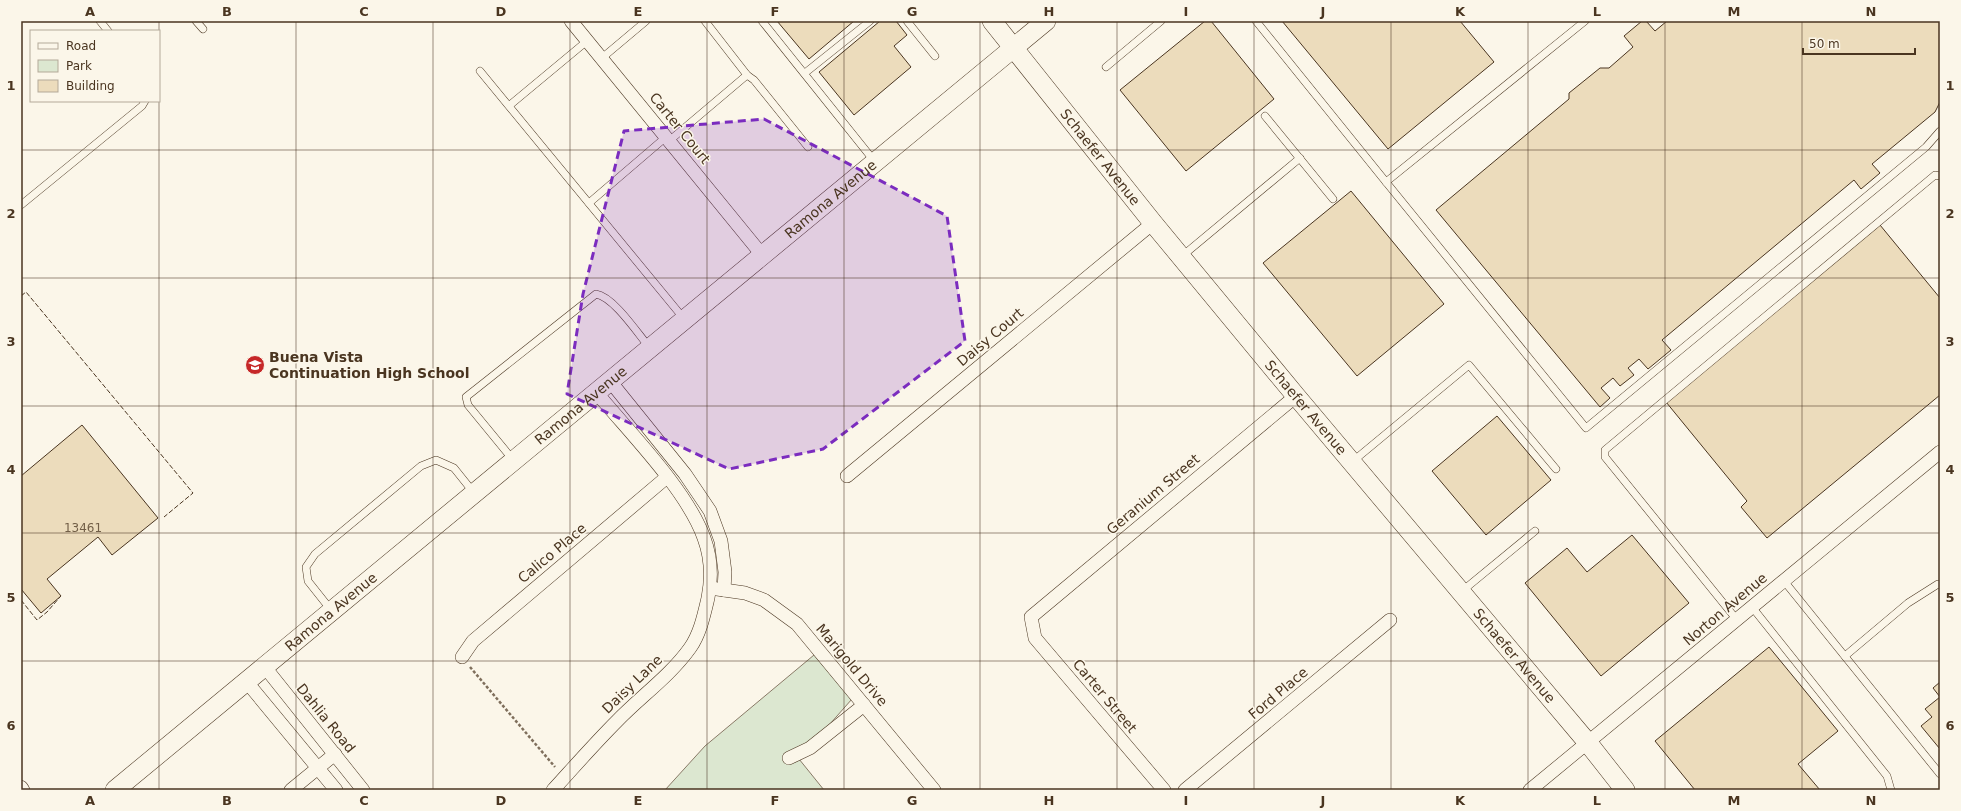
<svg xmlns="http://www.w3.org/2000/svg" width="1961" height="811" viewBox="0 0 1961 811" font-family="'DejaVu Sans',sans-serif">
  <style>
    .green { fill: #dce7d0; stroke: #887966 }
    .building { fill: #ecdcbc; stroke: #4a3520 }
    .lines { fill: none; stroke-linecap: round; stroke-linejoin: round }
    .lane-casing { stroke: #4a3520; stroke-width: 8 }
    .street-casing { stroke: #4a3520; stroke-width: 14 }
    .secondary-casing { stroke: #4a3520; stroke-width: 20 }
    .path { stroke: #7f6f5c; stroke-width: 2.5; stroke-dasharray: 3 2; stroke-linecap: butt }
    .lane { stroke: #fbf6e9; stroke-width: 7 }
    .street { stroke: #fbf6e9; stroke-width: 13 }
    .secondary { stroke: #fbf6e9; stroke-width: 19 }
    .fence { stroke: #4a3520; stroke-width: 1; stroke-dasharray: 5 2; stroke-linecap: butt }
    .marked { fill: #7b2cbf; fill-opacity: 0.2; stroke: #7b2cbf; stroke-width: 3; stroke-dasharray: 8 5; stroke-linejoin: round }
    .grid { fill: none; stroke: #4a3520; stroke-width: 1; stroke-opacity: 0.55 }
    .labels { text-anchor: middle; stroke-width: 3; stroke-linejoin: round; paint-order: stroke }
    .number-label { font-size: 12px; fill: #725f47 }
    .street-label { font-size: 14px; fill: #4a3520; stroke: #fbf6e9 }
    .poi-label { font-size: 14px; font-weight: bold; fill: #4a3520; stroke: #fbf6e9; text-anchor: start }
    .neatline { fill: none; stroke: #4a3520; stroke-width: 1.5 }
    .grid-label { font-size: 13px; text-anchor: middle; font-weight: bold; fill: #4a3520 }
  </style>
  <rect width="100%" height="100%" fill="#fbf6e9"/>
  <path class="green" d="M814,655L852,699L799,759L824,790H665L705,746Z"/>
  <g class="building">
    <path d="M777,21H854L809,59Z"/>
    <path d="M880,21H896L907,35L894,46L911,67L854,115L819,72Z"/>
    <path d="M1205,21H1211L1274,99L1186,171L1120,90Z"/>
    <path d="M1282,21H1460L1494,62L1388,149Z"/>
    <path d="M1642,21H1646L1655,31L1667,21H1940V102L1935,112L1872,164L1880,173L1861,189L1854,180L1662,340L1671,350L1648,369L1639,359L1628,368L1634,375L1620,386L1613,378L1601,388L1610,398L1600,407L1436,210L1569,99V93L1600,68H1609L1633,47L1624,36Z"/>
    <path d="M1351,191L1444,304L1357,376L1263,263Z"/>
    <path d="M1880,225L1940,298V395L1767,538L1741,507L1747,501L1666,402Z"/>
    <path d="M1497,416L1551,480L1486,535L1432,471Z"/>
    <path d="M82,425L158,518L112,555L98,537L47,579L61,596L41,613L21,589V476Z"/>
    <path d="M1632,535L1689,603L1601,676L1525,583L1567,548L1587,572Z"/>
    <path d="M1769,647L1838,731L1798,764L1820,790H1695L1655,741Z"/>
    <path d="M1940,682V749L1921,726L1932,717L1925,709L1940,697L1933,688Z"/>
  </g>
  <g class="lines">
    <defs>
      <g id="lane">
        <path d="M100,21L108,31"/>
        <path d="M196,21L203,29"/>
        <path d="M705,21L747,75L754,80L808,147"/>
        <path d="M762,21L875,162"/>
        <path d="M907,21L935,56"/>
        <path d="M1256,21L1386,182L1585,21"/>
        <path d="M602,58L646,21"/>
        <path d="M1106,67L1161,21"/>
        <path d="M480,71L685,320"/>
        <path d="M805,73L870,21"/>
        <path d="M510,105L587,41"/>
        <path d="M1265,116L1333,199"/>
        <path d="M669,141L747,75"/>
        <path d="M1386,182L1586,428L1926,147L1940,131"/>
        <path d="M589,203L666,137"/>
        <path d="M21,205L142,106L145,101"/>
        <path d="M1181,257L1300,158"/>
        <path d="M514,461L468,405L466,397L596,294C614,297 638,334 650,348"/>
        <path d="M1352,462L1469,365L1556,469"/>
        <path d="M1784,581L1940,774"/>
        <path d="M1461,592L1535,531"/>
        <path d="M1752,607L1887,776L1891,790"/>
        <path d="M331,610L308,581L306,567L315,554L421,466L436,460L454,468L474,493"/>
        <path d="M1737,620L1605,457V450L1935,175L1940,176"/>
        <path d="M1845,656L1908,603L1938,584L1940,585"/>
      </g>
      <g id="street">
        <path d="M571,21L763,256"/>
        <path d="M610,381L685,474L710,511L721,541L725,572L724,590"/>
        <path d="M847,476L1153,223"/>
        <path d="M710,588L745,593L764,600L797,624L934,790"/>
        <path d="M462,657L473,641L667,477"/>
        <path d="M264,666L363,790"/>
        <path d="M246,681L336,790"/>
        <path d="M789,758L810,748L864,705"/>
        <path d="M21,787L23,790"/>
        <path d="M291,790L335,754"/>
        <path d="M553,790C574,767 595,743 617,721C640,697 670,676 690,648C700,634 704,615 708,598C712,578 711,557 704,538C687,490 629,432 596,392"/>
        <path d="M1164,790L1035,638L1031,617L1296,396"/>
        <path d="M1185,790L1390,620"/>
        <path d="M1530,790L1940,452"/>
      </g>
      <g id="secondary">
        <path id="s1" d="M992,21L1153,223L1296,396L1588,743L1625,790"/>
        <path id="s2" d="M115,790L1046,21"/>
      </g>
    </defs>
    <use href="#lane" class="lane-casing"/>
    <use href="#street" class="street-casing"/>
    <use href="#secondary" class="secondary-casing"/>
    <path class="path" d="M470,667L555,767"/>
    <use href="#lane" class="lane"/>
    <use href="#street" class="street"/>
    <use href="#secondary" class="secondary"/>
    <g class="fence">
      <path d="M21,296L26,292L193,493L164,517"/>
      <path d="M21,600L37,620L47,612L60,597"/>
    </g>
  </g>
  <path class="marked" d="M764,119L947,216L965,341L823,449L729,469L567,394L583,294L624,131Z"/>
  <path class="grid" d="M159,21V31M296,21V790M433,21V790M570,21V790M707,21V790M844,21V790M980,21V790M1117,21V790M1254,21V790M1391,21V790M1528,21V790M1665,21V790M1802,21V790M159,101V790M21,150H1940M21,278H1940M21,406H1940M21,533H1940M21,661H1940"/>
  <defs>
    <symbol id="school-disc" viewBox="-11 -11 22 22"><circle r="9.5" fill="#c62828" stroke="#fbf6e9"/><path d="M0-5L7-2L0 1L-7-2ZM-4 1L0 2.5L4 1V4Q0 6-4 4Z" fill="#fff"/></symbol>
  </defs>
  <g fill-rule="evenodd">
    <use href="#school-disc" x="244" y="354" width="22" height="22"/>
  </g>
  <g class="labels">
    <g class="number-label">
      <text x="83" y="532">13461</text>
    </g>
    <g class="street-label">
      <text transform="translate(680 128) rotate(51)" y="5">Carter Court</text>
      <text dy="5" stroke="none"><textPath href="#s1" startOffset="174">Schaefer Avenue</textPath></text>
      <text dy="5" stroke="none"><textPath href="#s2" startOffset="928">Ramona Avenue</textPath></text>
      <text transform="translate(990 337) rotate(-40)" y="5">Daisy Court</text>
      <text dy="5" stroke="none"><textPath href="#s2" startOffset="604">Ramona Avenue</textPath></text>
      <text dy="5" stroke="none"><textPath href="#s1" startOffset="498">Schaefer Avenue</textPath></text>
      <text transform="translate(1153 494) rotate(-40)" y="5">Geranium Street</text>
      <text transform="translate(552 553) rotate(-40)" y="5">Calico Place</text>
      <text transform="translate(1725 609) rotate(-40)" y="5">Norton Avenue</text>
      <text dy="5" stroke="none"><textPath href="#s2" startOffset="280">Ramona Avenue</textPath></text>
      <text dy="5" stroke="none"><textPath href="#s1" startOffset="822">Schaefer Avenue</textPath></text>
      <text transform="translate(852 665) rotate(50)" y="5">Marigold Drive</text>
      <text transform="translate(632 684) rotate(-44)" y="5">Daisy Lane</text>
      <text transform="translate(1278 693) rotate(-40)" y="5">Ford Place</text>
      <text transform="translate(1105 696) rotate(50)" y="5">Carter Street</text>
      <text transform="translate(326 718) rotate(51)" y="5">Dahlia Road</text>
    </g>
    <g class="poi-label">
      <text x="269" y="362">Buena Vista<tspan x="269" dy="16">Continuation High School</tspan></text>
    </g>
  </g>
  <rect width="1961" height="811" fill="none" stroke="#fbf6e9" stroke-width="44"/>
  <rect x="30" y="30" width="130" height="72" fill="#fbf6e9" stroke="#b4a999"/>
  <rect x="38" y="43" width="20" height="6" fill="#fbf6e9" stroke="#b4a999"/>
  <text x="66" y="50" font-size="12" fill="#4a3520">Road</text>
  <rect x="38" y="60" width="20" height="12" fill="#dce7d0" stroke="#b4a999"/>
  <text x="66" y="70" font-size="12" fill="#4a3520">Park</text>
  <rect x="38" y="80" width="20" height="12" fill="#ecdcbc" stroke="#b4a999"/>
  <text x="66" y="90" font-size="12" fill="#4a3520">Building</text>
  <path d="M1803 48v6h112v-6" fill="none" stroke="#4a3520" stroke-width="2"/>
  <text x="1809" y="48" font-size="12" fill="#4a3520" stroke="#fbf6e9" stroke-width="3" paint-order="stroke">50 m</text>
  <rect x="22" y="22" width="1917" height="767" class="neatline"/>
  <g class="grid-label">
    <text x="90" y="16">A</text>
    <text x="227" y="16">B</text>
    <text x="364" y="16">C</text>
    <text x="501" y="16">D</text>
    <text x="638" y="16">E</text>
    <text x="775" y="16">F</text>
    <text x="912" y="16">G</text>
    <text x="1049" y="16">H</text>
    <text x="1186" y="16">I</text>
    <text x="1323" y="16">J</text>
    <text x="1460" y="16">K</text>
    <text x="1597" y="16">L</text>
    <text x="1734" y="16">M</text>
    <text x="1871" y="16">N</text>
    <text x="11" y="90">1</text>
    <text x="1950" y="90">1</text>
    <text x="11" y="218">2</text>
    <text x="1950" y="218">2</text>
    <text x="11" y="346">3</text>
    <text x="1950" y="346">3</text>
    <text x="11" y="474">4</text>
    <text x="1950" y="474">4</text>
    <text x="11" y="602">5</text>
    <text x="1950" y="602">5</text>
    <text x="11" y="730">6</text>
    <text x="1950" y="730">6</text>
    <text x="90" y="805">A</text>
    <text x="227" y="805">B</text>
    <text x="364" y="805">C</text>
    <text x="501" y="805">D</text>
    <text x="638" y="805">E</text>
    <text x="775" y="805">F</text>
    <text x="912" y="805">G</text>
    <text x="1049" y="805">H</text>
    <text x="1186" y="805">I</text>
    <text x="1323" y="805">J</text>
    <text x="1460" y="805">K</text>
    <text x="1597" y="805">L</text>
    <text x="1734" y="805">M</text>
    <text x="1871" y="805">N</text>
  </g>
</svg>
